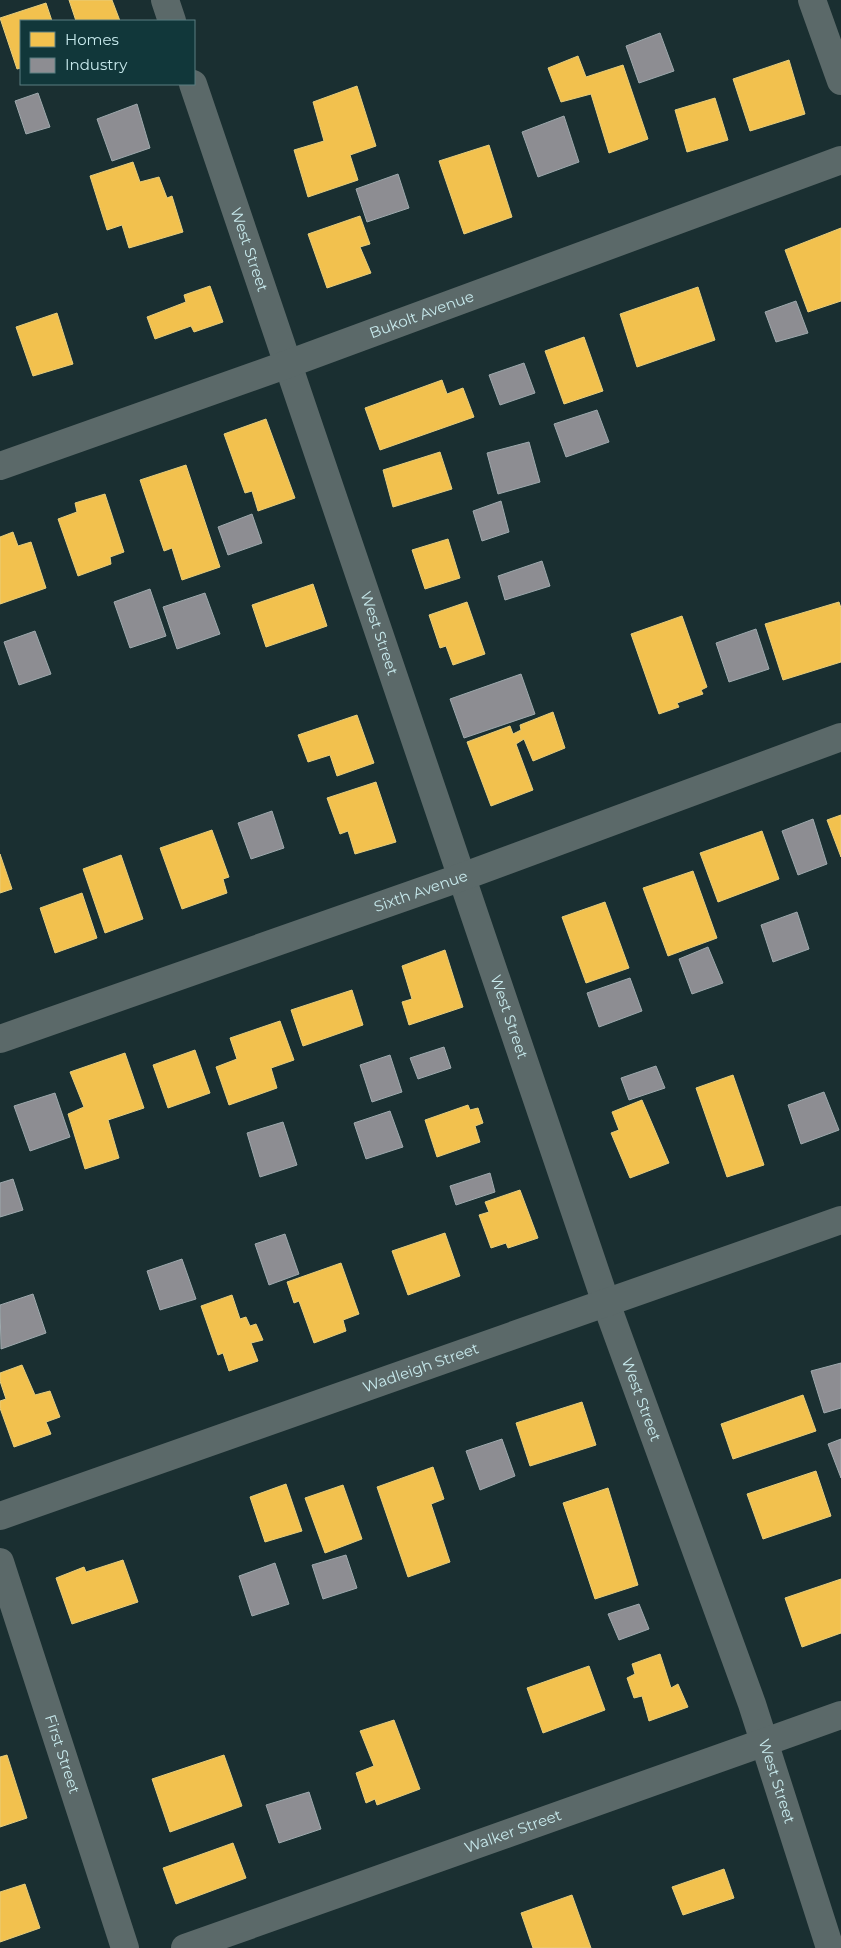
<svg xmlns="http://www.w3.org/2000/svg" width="841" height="1948" viewBox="0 0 841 1948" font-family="Montserrat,sans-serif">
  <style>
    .homes { fill: #f2c14e; stroke: #e5cd7d }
    .industry { fill: #8d8d92; stroke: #9ea9ad }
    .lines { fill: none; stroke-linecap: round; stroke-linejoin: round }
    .minor { stroke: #5b6969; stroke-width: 28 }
    .labels { text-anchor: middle; stroke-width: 5; stroke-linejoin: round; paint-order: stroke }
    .street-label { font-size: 15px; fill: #c7e9ec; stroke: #11373a }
  </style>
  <rect width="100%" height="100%" fill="#1a2f31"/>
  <g class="homes">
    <path d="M69,0H112L120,21H76Z"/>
    <path d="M46,3L52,21H21V68L17,69L0,18Z"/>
    <path d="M578,56L586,77L623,65L648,139L609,153L591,94L561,102L548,68Z"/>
    <path d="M789,60L805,114L750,131L733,79Z"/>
    <path d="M357,86L376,146L350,155L358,180L308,197L294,150L324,141L313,102Z"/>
    <path d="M715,98L728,140L687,152L675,110Z"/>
    <path d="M489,145L512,217L464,234L439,161Z"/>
    <path d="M133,162L140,182L159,177L167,198L172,196L183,232L129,248L122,225L107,230L90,176Z"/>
    <path d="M360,216L370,244L360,247L371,273L327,288L308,234Z"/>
    <path d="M841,228V301L808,312L785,250Z"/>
    <path d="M210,286L223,322L194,332L191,326L155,339L147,317L186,302L184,295Z"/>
    <path d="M698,287L715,340L637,367L620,314Z"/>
    <path d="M57,313L73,364L33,376L16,327Z"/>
    <path d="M584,337L603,391L564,404L545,351Z"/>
    <path d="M442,380L447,394L463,388L474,417L380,450L365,408Z"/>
    <path d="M266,419L295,498L258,511L252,491L245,493L224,434Z"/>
    <path d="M440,452L452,489L393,507L383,470Z"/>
    <path d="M186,465L220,567L182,580L172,548L164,551L140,480Z"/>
    <path d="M105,494L124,552L110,557L111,564L78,576L58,519L77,512L75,503Z"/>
    <path d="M13,532L18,546L31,542L46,588L0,604V537Z"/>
    <path d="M448,539L460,578L425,589L412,550Z"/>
    <path d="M313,584L327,626L266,647L252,605Z"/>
    <path d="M467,602L485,654L453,665L446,646L440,648L429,615Z"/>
    <path d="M839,602L841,608V662L783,680L765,624Z"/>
    <path d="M682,616L707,687L701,690L703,694L677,703L679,707L659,714L631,634Z"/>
    <path d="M553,712L565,748L533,761L524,739L516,744L533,790L491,806L467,742L510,726L513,734L521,730L520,725Z"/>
    <path d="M357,715L374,763L337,776L330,755L308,762L298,735Z"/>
    <path d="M376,782L396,842L355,854L348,831L340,834L327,798Z"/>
    <path d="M841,815V857L827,820Z"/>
    <path d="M212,830L229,877L223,879L227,893L182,909L160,848Z"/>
    <path d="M762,831L779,879L718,902L700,853Z"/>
    <path d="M0,854L12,889L0,893Z"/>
    <path d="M121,855L143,919L105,933L83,869Z"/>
    <path d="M693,871L717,938L668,956L643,888Z"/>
    <path d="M82,893L97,938L55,953L40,908Z"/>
    <path d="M605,902L629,968L586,983L562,917Z"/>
    <path d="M445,950L463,1007L409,1025L402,1002L412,999L402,966Z"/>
    <path d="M352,990L363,1025L303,1046L291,1010Z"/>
    <path d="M280,1021L294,1060L271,1068L277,1088L229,1105L216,1067L237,1059L230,1038Z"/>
    <path d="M195,1050L210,1093L168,1108L153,1065Z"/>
    <path d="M125,1053L144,1108L108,1120L119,1158L85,1169L68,1114L84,1107L70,1072Z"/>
    <path d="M733,1075L764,1165L727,1177L696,1088Z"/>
    <path d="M642,1100L669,1163L630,1178L611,1133L619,1130L612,1112Z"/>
    <path d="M468,1105L470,1110L478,1108L483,1123L475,1126L480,1142L437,1157L425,1120Z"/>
    <path d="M520,1190L538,1238L508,1248L506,1243L491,1248L479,1215L489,1212L485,1202Z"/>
    <path d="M445,1233L460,1276L408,1295L392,1251Z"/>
    <path d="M341,1263L359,1314L343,1320L346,1331L314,1343L299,1301L294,1303L287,1282Z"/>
    <path d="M232,1295L240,1319L246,1317L250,1326L256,1324L263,1340L251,1343L258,1361L229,1371L223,1353L218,1355L201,1306Z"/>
    <path d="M22,1365L35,1395L50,1391L60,1417L46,1422L51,1434L14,1447L0,1408V1401L6,1399L0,1381V1373Z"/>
    <path d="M803,1395L816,1431L733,1459L721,1424Z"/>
    <path d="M582,1402L596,1445L530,1466L516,1423Z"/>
    <path d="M433,1467L444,1499L431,1504L450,1562L408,1577L377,1487Z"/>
    <path d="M816,1471L831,1516L763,1539L747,1494Z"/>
    <path d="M286,1484L302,1531L265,1542L250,1497Z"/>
    <path d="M343,1485L362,1539L325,1553L305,1498Z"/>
    <path d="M608,1488L638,1585L595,1599L563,1503Z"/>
    <path d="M123,1560L138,1602L72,1624L56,1578L84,1567L86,1572Z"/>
    <path d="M841,1579V1633L802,1647L785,1598Z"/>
    <path d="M660,1654L671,1688L678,1684L688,1707L649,1721L642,1696L634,1698L627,1678L635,1674L632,1664Z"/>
    <path d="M589,1666L605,1710L543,1733L527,1688Z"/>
    <path d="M394,1720L420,1789L377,1805L375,1799L366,1803L356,1773L374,1766L360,1731Z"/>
    <path d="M7,1755L27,1818L0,1827V1757Z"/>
    <path d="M224,1755L242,1806L170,1832L152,1779Z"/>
    <path d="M233,1843L246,1878L176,1904L163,1868Z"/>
    <path d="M724,1869L734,1898L683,1915L672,1887Z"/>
    <path d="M25,1884L40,1928L0,1942V1892Z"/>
    <path d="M572,1895L591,1948H533L521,1913Z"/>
  </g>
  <g class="industry">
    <path d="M660,33L674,71L639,83L626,46Z"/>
    <path d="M38,93L50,127L26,134L15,101Z"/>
    <path d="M137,104L150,148L112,161L97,119Z"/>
    <path d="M564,116L579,162L538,177L522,132Z"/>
    <path d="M398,174L409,208L367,222L356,189Z"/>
    <path d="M796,301L808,333L776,342L765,312Z"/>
    <path d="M524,363L535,393L500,405L489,375Z"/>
    <path d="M597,410L609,442L566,457L554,424Z"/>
    <path d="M529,442L540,482L498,494L487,453Z"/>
    <path d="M501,501L509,532L482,541L473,511Z"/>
    <path d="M252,514L262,543L228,555L218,527Z"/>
    <path d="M542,561L550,586L505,600L498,576Z"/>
    <path d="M150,589L166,636L130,648L114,602Z"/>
    <path d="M205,593L220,634L177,649L163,607Z"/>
    <path d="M756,629L769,669L729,682L716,643Z"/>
    <path d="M35,631L51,674L19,685L4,642Z"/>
    <path d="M521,674L535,714L464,738L450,699Z"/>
    <path d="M272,811L284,848L251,859L238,823Z"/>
    <path d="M813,819L827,864L798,875L782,831Z"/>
    <path d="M797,912L809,949L773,962L761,925Z"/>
    <path d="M708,947L723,983L692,994L679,959Z"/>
    <path d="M630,978L642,1011L599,1027L587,993Z"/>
    <path d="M444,1047L451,1068L418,1079L410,1058Z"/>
    <path d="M390,1055L402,1092L372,1102L360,1065Z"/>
    <path d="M656,1066L665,1088L629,1100L621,1078Z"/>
    <path d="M824,1092L839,1130L801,1144L788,1105Z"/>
    <path d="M55,1093L70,1137L30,1151L14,1106Z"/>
    <path d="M390,1111L403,1147L366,1159L354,1123Z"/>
    <path d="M283,1122L297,1165L260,1177L247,1133Z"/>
    <path d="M490,1173L495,1192L456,1205L450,1186Z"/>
    <path d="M13,1179L23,1210L0,1217V1183Z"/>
    <path d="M285,1234L299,1274L269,1285L255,1244Z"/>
    <path d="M182,1259L196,1299L160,1310L147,1271Z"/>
    <path d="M33,1294L46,1333L1,1349L0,1305Z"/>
    <path d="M841,1363V1408L824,1413L811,1371Z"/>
    <path d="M502,1439L515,1476L480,1490L466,1451Z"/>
    <path d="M841,1439V1478L828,1444Z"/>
    <path d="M346,1555L357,1588L323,1599L312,1565Z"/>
    <path d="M275,1563L289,1604L252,1616L239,1576Z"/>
    <path d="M639,1604L649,1629L619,1640L608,1614Z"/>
    <path d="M309,1792L321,1829L279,1843L266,1805Z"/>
  </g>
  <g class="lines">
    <g class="minor">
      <path d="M165,0L172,21"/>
      <path d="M812,0L841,81"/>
      <path id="s1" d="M193,84L606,1303L752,1704L830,1948"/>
      <path id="s2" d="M0,466L288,364L841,160"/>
      <path id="s3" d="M0,1039L462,877L841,737"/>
      <path id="s4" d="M0,1516L841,1220"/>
      <path id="s5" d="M0,1562L125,1948"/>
      <path id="s6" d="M185,1948L841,1715"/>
    </g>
  </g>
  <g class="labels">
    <g class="street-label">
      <text dy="5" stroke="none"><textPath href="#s1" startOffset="175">West Street</textPath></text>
      <text dy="5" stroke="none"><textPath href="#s2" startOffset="448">Bukolt Avenue</textPath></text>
      <text dy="5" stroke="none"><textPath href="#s1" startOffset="580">West Street</textPath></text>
      <text dy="5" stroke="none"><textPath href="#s3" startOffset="446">Sixth Avenue</textPath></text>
      <text dy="5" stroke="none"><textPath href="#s1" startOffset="985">West Street</textPath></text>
      <text dy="5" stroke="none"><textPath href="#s4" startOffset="446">Wadleigh Street</textPath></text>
      <text dy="5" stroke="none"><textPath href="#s1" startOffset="1390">West Street</textPath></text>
      <text dy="5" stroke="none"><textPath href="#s5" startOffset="202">First Street</textPath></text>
      <text dy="5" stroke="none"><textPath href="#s1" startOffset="1795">West Street</textPath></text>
      <text dy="5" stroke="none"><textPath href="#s6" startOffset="348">Walker Street</textPath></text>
    </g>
  </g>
  <rect x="20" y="20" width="175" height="65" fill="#11373a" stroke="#5a7e81"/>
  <rect x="30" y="32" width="25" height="15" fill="#f2c14e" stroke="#5a7e81"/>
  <text x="65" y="45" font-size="15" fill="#c7e9ec">Homes</text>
  <rect x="30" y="58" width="25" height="15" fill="#8d8d92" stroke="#5a7e81"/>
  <text x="65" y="70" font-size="15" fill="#c7e9ec">Industry</text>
</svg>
